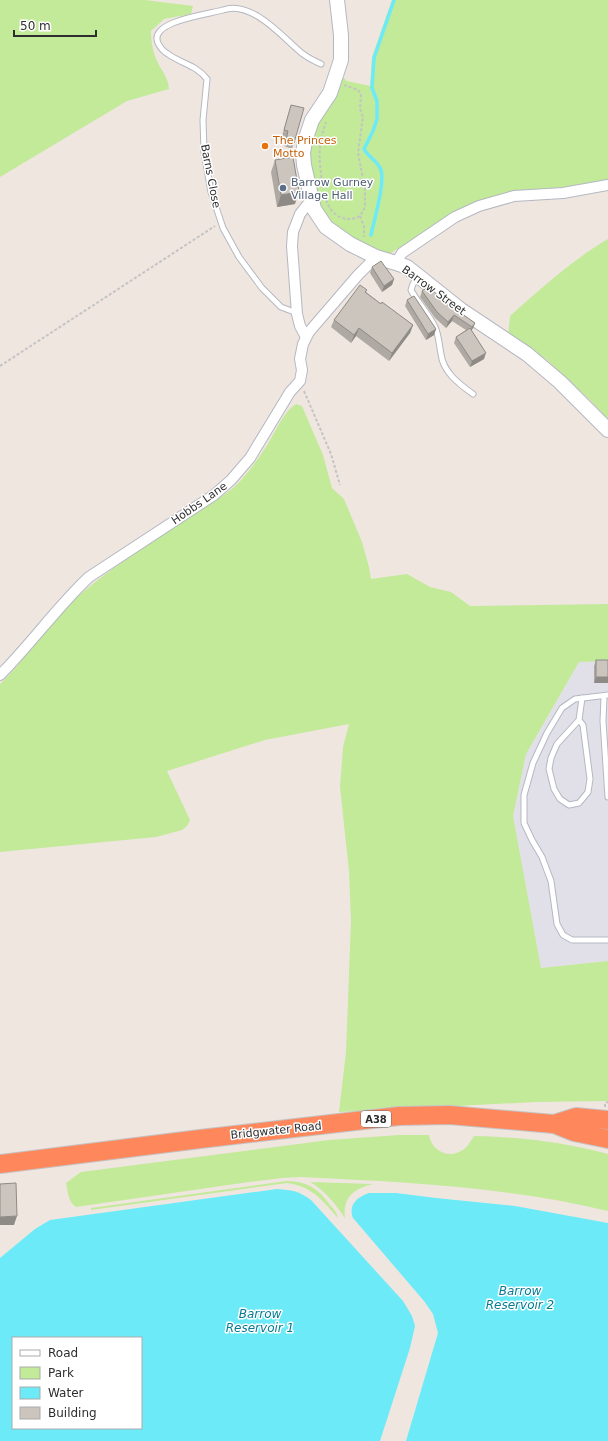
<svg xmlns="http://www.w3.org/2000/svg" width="608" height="1441" viewBox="0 0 608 1441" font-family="'DejaVu Sans',sans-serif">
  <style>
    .industrial { fill: #e1e0e8 }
    .green { fill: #c2ea99 }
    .water { fill: #6ceaf8; fill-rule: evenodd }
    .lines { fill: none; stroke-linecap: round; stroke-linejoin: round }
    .stream { stroke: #6ceaf8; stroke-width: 3.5 }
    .lane-casing { stroke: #b4b8c2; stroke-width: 7 }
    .street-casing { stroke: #b4b8c2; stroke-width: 12 }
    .secondary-casing { stroke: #b4b8c2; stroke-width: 16 }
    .highway-casing { stroke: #c4c4c4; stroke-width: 20 }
    .path { stroke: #c4c4c4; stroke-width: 2; stroke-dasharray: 3 2; stroke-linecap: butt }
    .lane { stroke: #fff; stroke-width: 5 }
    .street { stroke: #fff; stroke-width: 10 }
    .secondary { stroke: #fff; stroke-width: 14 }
    .highway { stroke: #ff875c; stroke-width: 18 }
    .wall { fill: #afa9a3 }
    .shaded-wall { fill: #8e8a85 }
    .building { fill: #cbc5be; stroke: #8e8a85 }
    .food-dot { fill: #e8710a; stroke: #fff; stroke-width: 1.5 }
    .service-dot { fill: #5c6f8a; stroke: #fff; stroke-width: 1.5 }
    .labels { text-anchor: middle; stroke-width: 3; stroke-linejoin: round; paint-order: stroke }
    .shield { fill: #fff; stroke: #6d6d6d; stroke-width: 1 }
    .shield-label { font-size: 10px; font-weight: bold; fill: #2e2e2e }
    .food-label { font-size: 11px; fill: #c56008; stroke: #fff; text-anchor: start }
    .street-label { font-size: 11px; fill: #2e2e2e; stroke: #fff }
    .service-label { font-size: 11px; fill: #4e5e75; stroke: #fff; text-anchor: start }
    .water-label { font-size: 12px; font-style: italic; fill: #057b95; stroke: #fff }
  </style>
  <rect width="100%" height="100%" fill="#f0e6e0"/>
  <path class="industrial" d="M608,661V961L541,968L513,816L526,754L579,662Z"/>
  <g class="green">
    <path d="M0,0H145L193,6L191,14L164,19L151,31C151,42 153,53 158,63C163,73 168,77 169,89L127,101L0,177Z"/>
    <path d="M392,0H608V180L590,184L513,193L428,230L389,254L366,248L328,220L319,206L309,167L310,141L340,75L347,81L370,86L372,57Z"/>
    <path d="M608,239V420L590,400L547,360L508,336L510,316C543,287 571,261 608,239Z"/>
    <path d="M296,404L302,406L323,455L332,488L344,499L362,542L369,567L371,579L407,574L430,587L451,592L470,606L608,604V661L579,662L526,754L513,816L541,968L608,961V1101L537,1102L339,1112L346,1052L351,921L349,871L340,787L343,747L349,724L265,740L167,771L190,820L187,826L182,830L156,837L0,852V684C25,661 42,630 67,606C103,573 144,546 185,520C201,510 218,500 233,488C244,479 263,453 270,440C278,427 283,413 296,404Z"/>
    <path d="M399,1135H429C431,1150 448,1159 461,1151C467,1148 470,1142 474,1136C519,1137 564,1142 608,1154V1211C508,1187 404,1182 301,1177L282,1178L249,1182L76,1207C68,1202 68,1192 66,1183L81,1172L329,1140Z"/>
    <path d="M287,1181C307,1181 319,1189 330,1205C334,1209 337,1213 338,1218C323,1201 312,1186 287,1183L91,1210V1208Z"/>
    <path d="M310,1182L373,1184C353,1189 343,1197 345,1218C335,1204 326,1191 310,1182Z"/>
  </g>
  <g class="water">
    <path d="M277,1189C292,1190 299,1191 311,1200L403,1301L412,1316L415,1326L410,1348L380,1441H0V1258L35,1229L50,1220ZM13,1338H141V1428H13Z"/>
    <path d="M369,1193H396L436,1198L515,1206L608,1223V1441H406L438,1333L433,1314L424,1301L353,1218C348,1205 357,1197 369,1193Z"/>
  </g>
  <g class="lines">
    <path class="stream" d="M371,235C374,220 385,185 381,170C378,161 368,157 364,149L373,131L377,119V101L372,88L374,58L394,0"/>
    <defs>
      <g id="lane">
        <path d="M418,277L413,284L411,290C418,303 429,314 435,327C439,336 439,344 441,354C443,372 459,384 473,394"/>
        <path d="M297,313L281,307L262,288L239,257L223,228L211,192L204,152L203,120L207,79C196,65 182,64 168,54C164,52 160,47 158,43C148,21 210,14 223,10C250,0 280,34 297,49C304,56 312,60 321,64"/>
        <path d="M608,695L575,699L562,708L547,733L533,763L524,795V823L532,840L542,857L551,881L557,924L563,935L572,940H608"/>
        <path d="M604,697L603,721L608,797"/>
        <path d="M579,720L583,725L590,779L588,792L579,803L569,805L560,799L554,789L549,769L551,758L557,744L579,720L582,698"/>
      </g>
      <g id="street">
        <path d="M396,263L402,253L424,238L455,217L479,206L514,196L563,193L608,185"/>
        <path d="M306,337L300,326L297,314L292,246L293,232L300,214L311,200"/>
        <path d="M0,675C31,644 57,607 89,577L214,495L231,480L250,458L290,392L300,381L302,370L300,359L303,344L309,332L358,275L376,257"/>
      </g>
      <path id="secondary" d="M337,0L341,35V60L330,93L312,120L305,141L303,153L304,165L314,209L326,227L350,244L376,257L396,263L407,267L461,310L527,354L560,382L608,430"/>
      <g id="highway">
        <path d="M554,1124L576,1117L608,1120"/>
        <path d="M0,1164L200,1139L399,1116L449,1115L554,1124L574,1132L608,1139"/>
      </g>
    </defs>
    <use href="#lane" class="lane-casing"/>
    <use href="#street" class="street-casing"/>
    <use href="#secondary" class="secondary-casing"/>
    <use href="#highway" class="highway-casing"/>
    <g class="path">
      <path d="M323,188C319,162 317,147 326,122"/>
      <path d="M326,200C331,215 345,224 360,216L364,209L365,204V189L358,153L363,117L360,109L361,94L358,90L344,85"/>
      <path d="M360,216L364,227V237"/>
      <path d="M0,366L215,226"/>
      <path d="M304,391L331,454L340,485"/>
      <path d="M605,1107V1103L608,1102"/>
    </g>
    <use href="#lane" class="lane"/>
    <use href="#street" class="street"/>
    <use href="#secondary" class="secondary"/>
    <use href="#highway" class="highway"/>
  </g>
  <g class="wall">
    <path d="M291,105L294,143L292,149L284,146L286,137L282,136Z"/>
    <path d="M275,160L295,204L277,207L271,172Z"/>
    <path d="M372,267L394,279L392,285L382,292L370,273Z"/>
    <path d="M367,290L366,292L381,304L413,325L410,333L389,361L356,336L351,343L331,327L334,320Z"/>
    <path d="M422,291L458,311L475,323L473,328L471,331L484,359L470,367L454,343L456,337L466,330L452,321L446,328L435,318L420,297Z"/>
    <path d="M407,300L436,329L434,335L426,340L405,306Z"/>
    <path d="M596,660H608L594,683V666Z"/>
  </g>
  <g class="shaded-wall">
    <path d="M299,192L295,204L277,207L281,195Z"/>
    <path d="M394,279L392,285L382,292L384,286Z"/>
    <path d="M454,315L452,321L446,328L448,322Z"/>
    <path d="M475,323L473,328L470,333L472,327Z"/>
    <path d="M413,325L410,333L389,361L392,353Z"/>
    <path d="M359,328L356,336L351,343L354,335Z"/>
    <path d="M436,329L434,335L426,340L428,334Z"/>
    <path d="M486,353L484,359L470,367L472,361Z"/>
    <path d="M596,677H608V683H594Z"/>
    <path d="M17,1216L14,1225H0V1217Z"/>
  </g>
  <g class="building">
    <path d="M291,105L304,108L294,143L286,140L288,131L284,130Z"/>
    <path d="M293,157L299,192L281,195L275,160Z"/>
    <path d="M381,261L394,279L384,286L372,267Z"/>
    <path d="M360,285L367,290L365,292L381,304L382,302L413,325L392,353L359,328L354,335L334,320Z"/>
    <path d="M428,287L458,311L475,323L472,327L454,315L448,322L437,312L422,291Z"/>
    <path d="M414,296L436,329L428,334L407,300Z"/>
    <path d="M470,328L486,353L472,361L456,337Z"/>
    <rect x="596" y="660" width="12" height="17"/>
    <path d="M16,1183L17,1216L0,1217V1184Z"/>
  </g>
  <circle class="food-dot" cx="265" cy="146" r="4"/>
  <circle class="service-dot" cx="283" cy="188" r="4"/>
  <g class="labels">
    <rect class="shield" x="361" y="1111" width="30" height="16" rx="3"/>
    <g class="shield-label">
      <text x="376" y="1123">A38</text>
    </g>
    <g class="food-label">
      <text x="273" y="144">The Princes<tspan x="273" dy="13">Motto</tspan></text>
    </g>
    <g class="street-label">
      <text transform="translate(211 176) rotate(79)" y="4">Barns Close</text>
      <text transform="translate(434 290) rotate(36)" y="4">Barrow Street</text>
      <text transform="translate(199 503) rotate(-35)" y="4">Hobbs Lane</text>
      <text transform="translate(276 1130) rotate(-6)" y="4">Bridgwater Road</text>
    </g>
    <g class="service-label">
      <text x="291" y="186">Barrow Gurney<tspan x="291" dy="13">Village Hall</tspan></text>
    </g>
    <g class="water-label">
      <text x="520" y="1295">Barrow<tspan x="520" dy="14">Reservoir 2</tspan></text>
      <text x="260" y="1318">Barrow<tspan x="260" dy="14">Reservoir 1</tspan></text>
    </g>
  </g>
  <rect x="12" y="1337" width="130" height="92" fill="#ffffff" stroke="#ababab"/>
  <rect x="20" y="1350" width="20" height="6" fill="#ffffff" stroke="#ababab"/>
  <text x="48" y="1357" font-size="12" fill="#2e2e2e">Road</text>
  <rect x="20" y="1367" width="20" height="12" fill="#c2ea99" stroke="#ababab"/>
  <text x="48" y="1377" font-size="12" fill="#2e2e2e">Park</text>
  <rect x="20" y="1387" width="20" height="12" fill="#6ceaf8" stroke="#ababab"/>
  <text x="48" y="1397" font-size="12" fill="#2e2e2e">Water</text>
  <rect x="20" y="1407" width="20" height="12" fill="#cbc5be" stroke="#ababab"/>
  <text x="48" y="1417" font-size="12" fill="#2e2e2e">Building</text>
  <path d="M14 30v6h82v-6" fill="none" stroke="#2e2e2e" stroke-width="2"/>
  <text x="20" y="30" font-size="12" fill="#2e2e2e" stroke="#ffffff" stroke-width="3" paint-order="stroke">50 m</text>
</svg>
